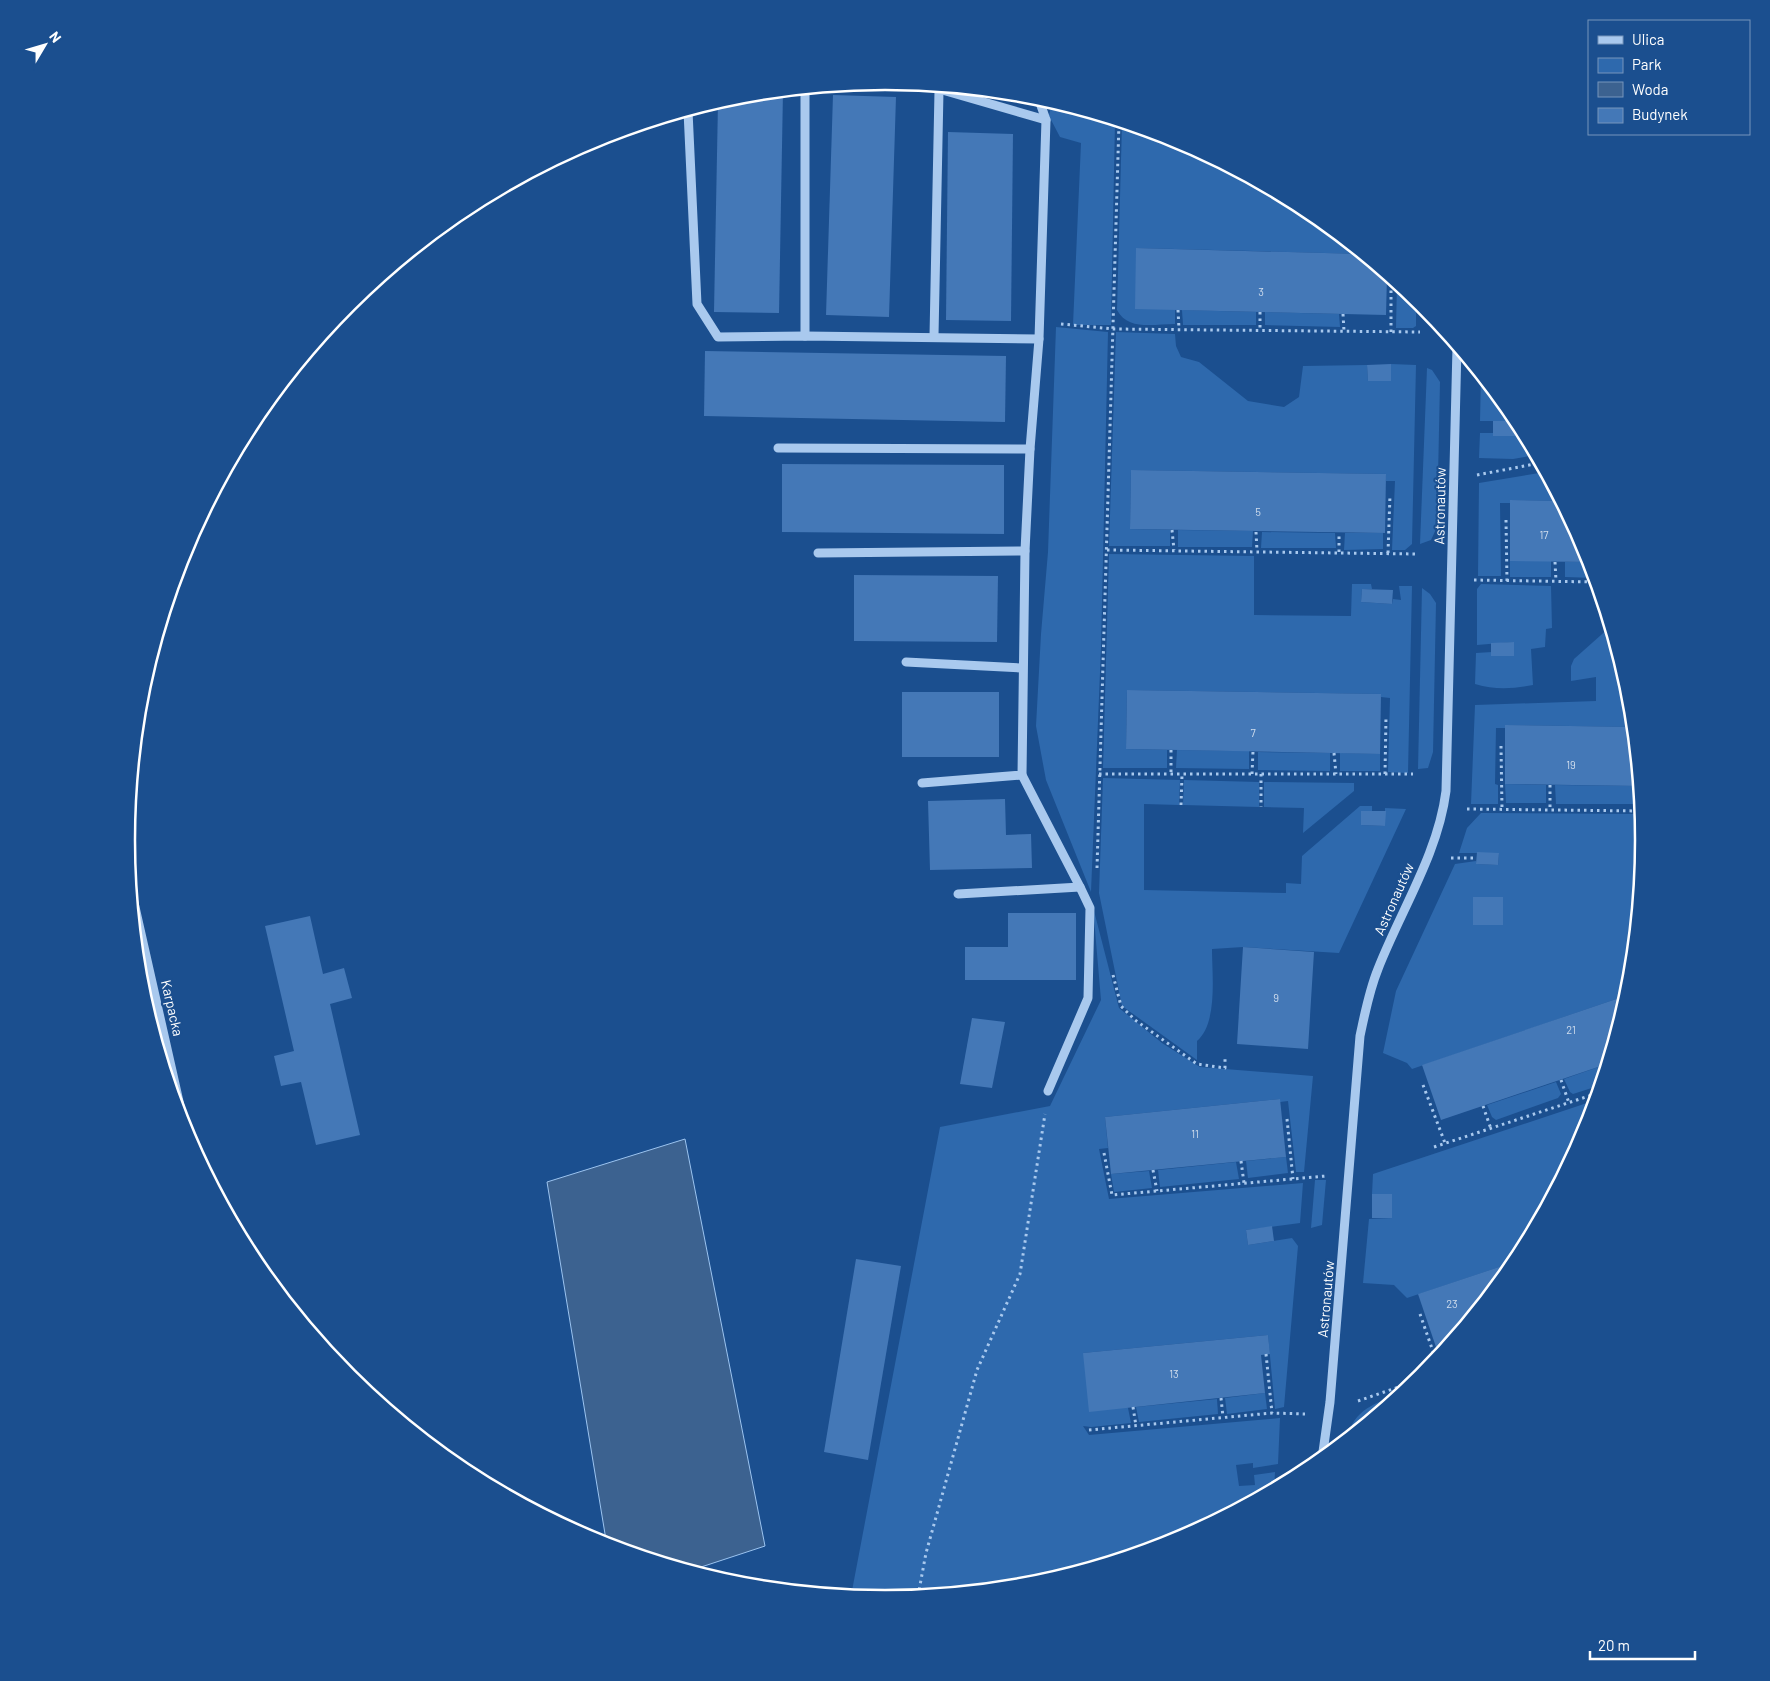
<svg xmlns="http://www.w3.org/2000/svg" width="1770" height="1681" viewBox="0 0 1770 1681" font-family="Barlow,sans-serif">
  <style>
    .green { fill: #2e69ad; fill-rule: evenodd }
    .water { fill: #3c6290; stroke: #9cc4f0 }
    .building { fill: #4478b7 }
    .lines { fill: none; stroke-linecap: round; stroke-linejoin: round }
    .path { stroke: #a9c9ee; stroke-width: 3; stroke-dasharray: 2.5 4; stroke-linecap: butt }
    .minor { stroke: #a9c9ee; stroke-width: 9 }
    .labels { text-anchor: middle; stroke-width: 4.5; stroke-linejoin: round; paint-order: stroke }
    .number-label { font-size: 11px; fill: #d0dded }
    .street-label { font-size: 14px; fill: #fff; stroke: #1b4f8f }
    .rim { fill: none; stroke: #fff; stroke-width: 2.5 }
  </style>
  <rect width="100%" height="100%" fill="#1b4f8f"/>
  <g class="green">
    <path d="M1052,101L1115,121L1111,325H1073L1081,143L1060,137L1049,116Z"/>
    <path d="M1122,123L1176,139L1307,209L1361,254L1137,248L1175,310V324C1154,324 1128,331 1117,310Z"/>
    <path d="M1397,283L1416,299V326L1413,328H1396Z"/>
    <path d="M1182,310L1256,312V325H1183Z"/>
    <path d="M1265,312L1339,314L1340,327L1265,325Z"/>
    <path d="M1056,327L1108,332L1101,648L1091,892L1046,780L1036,726L1041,634L1048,552Z"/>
    <path d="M1116,332L1175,334L1176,346L1181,357L1199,362L1248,401L1284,407L1299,397L1303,366L1367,365L1368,381H1391V364L1416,365L1412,544L1405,550H1392L1395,481H1386V474L1131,470L1130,529L1170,530V546H1109Z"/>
    <path d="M1427,368L1432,370L1440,382L1437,527L1431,540L1420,544Z"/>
    <path d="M1481,375L1516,419L1536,455L1513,459L1479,458L1480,433H1493V436H1515L1516,421H1480Z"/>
    <path d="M1545,472L1560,501L1511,500L1510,503H1500L1501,576H1478L1479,483Z"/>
    <path d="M1178,530L1253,531L1252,547H1178Z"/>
    <path d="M1262,532L1335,533L1336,548H1261Z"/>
    <path d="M1345,533H1383V549L1344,550Z"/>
    <path d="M1109,554L1254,556V615L1351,616L1352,584H1371L1372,589H1362L1361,602L1392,604L1393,599L1401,600L1399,586H1412L1408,773L1388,772L1390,698L1381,697V694L1127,690L1126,749L1167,750V768H1103Z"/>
    <rect x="1510" y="561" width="41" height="16"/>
    <path d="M1565,562H1590L1595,578L1565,577Z"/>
    <path d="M1481,584L1551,586L1552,628L1546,629L1545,647L1531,649L1533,685C1512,689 1495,690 1475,684L1476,653L1492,652V656L1514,655L1513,642L1477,645V589Z"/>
    <path d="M1422,588L1430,594L1436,603L1433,752L1428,768L1418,769Z"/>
    <path d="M1610,627L1630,693L1633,727L1506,725L1505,728H1496L1495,784L1498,785V804H1471L1475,705L1596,701V677L1571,681V666L1574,659Z"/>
    <path d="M1177,750L1249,751V769L1176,768Z"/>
    <path d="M1258,752L1330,753V771L1258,770Z"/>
    <path d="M1340,753L1380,754V771H1340Z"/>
    <path d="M1103,778L1180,780L1179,805L1144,804V890L1286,893V883L1301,884L1302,856L1360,806H1372V811H1361V825L1385,826V808L1406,809L1339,953L1243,947L1212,949C1212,975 1218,1023 1197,1041V1060L1122,1006L1099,893Z"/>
    <path d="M1184,780L1259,782V807L1183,805Z"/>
    <path d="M1264,782L1354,783V791L1303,833L1304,808L1264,807Z"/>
    <path d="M1505,784L1546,785V803H1506Z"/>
    <path d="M1555,785L1633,786L1634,804H1556Z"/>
    <path d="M1481,813L1642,814L1644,841L1630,989L1628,995L1412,1069L1407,1063L1383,1053L1396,991L1455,864L1476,861L1477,864L1498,865L1499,853H1459L1467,828ZM1503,898V925H1473Z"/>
    <path d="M1093,907L1119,1008L1162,1043L1200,1067L1313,1076L1304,1172H1296L1288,1101L1280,1102V1099L1105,1117L1108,1148L1099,1149L1109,1199L1303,1183L1300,1223L1246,1230L1248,1245L1292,1238L1298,1246L1284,1407L1275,1409L1268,1335L1083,1353L1128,1408L1131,1423L1091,1427L1083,1426L1089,1435L1280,1418L1278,1464L1253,1468V1463L1236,1465L1239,1486L1255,1485L1254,1475L1275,1472L1274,1489L1175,1542L1033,1585L885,1600L851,1596L940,1127L1050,1106L1101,1000Z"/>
    <path d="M1607,1064L1601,1085L1573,1094L1570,1092L1564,1079Z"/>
    <path d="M1556,1082L1561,1094L1558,1098L1496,1120L1492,1117L1487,1105Z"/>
    <path d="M1596,1100L1586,1131L1517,1261L1407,1298L1394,1285L1363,1283L1369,1219L1392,1218V1194H1372L1373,1174Z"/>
    <path d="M1286,1157L1288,1173L1248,1178L1246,1161Z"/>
    <path d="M1236,1162L1239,1179L1160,1187L1158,1170Z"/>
    <path d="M1149,1171L1152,1188L1114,1192L1111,1174Z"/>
    <path d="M1315,1180H1326L1322,1225L1311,1228Z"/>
    <path d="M1265,1393L1267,1409L1227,1414L1225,1398Z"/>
    <path d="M1401,1394L1348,1438C1352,1410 1377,1402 1401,1394Z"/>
    <path d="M1217,1399L1218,1414L1139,1422L1136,1407Z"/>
  </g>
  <path class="water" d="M685,1139L765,1546L689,1571L607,1546L547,1182Z"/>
  <g class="building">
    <path d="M783,91L779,313L714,312L718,102L737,96Z"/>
    <path d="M833,95L896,97L889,317L826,315Z"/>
    <path d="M948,132L1013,134L1011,321L946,320Z"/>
    <path d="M1136,248L1361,254L1387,275L1386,315L1135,309Z"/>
    <path d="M705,351L1006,356L1005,422L704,416Z"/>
    <path d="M1391,364V381H1368L1367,365Z"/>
    <path d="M1493,421H1516L1515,436H1493Z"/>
    <path d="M782,464L1004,465V534L782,532Z"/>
    <path d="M1131,470L1386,474L1385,533L1130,529Z"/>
    <path d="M1510,500L1560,501L1587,550L1590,562L1510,561Z"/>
    <path d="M854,575L998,576L997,642L854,641Z"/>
    <path d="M1362,589L1393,590L1392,604L1361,602Z"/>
    <path d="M1514,642V656H1491V643Z"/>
    <path d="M1127,690L1381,694L1380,754L1126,749Z"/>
    <rect x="902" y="692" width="97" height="65"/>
    <path d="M1505,725L1633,727L1639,786L1505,784Z"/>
    <path d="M1005,799L1006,835L1031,834L1032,868L930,870L928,801Z"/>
    <path d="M1361,811H1386L1385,826L1361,825Z"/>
    <path d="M1477,852L1499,853L1498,865L1476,864Z"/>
    <rect x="1473" y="897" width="30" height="28"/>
    <path d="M1008,913H1076V980H965V947H1008Z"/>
    <path d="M310,916L323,974L344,968L352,998L330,1004L360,1135L316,1145L301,1082L281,1086L274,1056L294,1051L265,926Z"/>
    <path d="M1243,947L1314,952L1308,1049L1237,1044Z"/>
    <path d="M1628,995L1607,1064L1441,1120L1422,1065Z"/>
    <path d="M972,1018L1005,1022L992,1088L960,1084Z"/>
    <path d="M1280,1099L1286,1157L1111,1174L1105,1117Z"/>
    <rect x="1372" y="1194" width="20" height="24"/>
    <path d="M1272,1226L1274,1241L1248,1245L1246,1230Z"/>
    <path d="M856,1259L901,1266L868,1460L824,1452Z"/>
    <path d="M1517,1261L1447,1347L1437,1350L1418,1294Z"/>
    <path d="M1268,1335L1270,1354L1261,1355L1265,1393L1089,1412L1083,1353Z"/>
  </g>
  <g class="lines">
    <g class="path">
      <path d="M1178,310L1179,329"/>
      <path d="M1260,312V330"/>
      <path d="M1343,314L1344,331"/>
      <path d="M1061,324L1114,329L1420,332"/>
      <path d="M1391,332V278"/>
      <path d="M1477,475L1540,463"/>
      <path d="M1506,520L1507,581"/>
      <path d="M1172,530L1174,550"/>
      <path d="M1256,532L1257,551"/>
      <path d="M1107,550L1416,554"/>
      <path d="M1339,552V533"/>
      <path d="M1388,553L1390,495"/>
      <path d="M1555,562L1556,581"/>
      <path d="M1474,580L1596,582"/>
      <path d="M1501,746L1502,809"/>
      <path d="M1171,750V774"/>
      <path d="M1334,753L1336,774"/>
      <path d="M1099,774H1413"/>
      <path d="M1252,774L1253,751"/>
      <path d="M1261,774V807"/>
      <path d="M1385,774L1386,716"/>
      <path d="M1550,785V810"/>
      <path d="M1638,786V811"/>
      <path d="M1181,805L1182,775"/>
      <path d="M1467,809L1641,811"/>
      <path d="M1451,858H1477"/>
      <path d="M1097,868L1119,122"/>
      <path d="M1113,975L1121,1006L1135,1020L1197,1064L1225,1068V1057"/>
      <path d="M1561,1080L1569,1103"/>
      <path d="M1423,1085L1445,1143"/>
      <path d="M1483,1106L1491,1129"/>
      <path d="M1287,1119L1293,1179"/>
      <path d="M1434,1147L1598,1093"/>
      <path d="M1104,1153L1112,1195L1326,1176"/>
      <path d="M1241,1161L1244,1183"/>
      <path d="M1153,1170L1157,1191"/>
      <path d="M1420,1314L1436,1360"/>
      <path d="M1266,1354L1272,1413"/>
      <path d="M1221,1398L1223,1417"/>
      <path d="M1358,1401L1419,1380"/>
      <path d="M1133,1407L1136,1426"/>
      <path d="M1089,1430L1272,1413L1305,1414"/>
      <path d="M918,1596L926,1553L977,1370L1020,1274L1045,1114"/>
    </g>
    <g class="minor">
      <path d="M925,85L1046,120"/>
      <path d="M805,89V336"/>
      <path d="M688,111L697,304L718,337L805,336L1039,339"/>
      <path d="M934,336L939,91"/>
      <path d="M778,448L1030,449"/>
      <path d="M818,553L1025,551"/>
      <path d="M906,662L1022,668"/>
      <path d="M922,783L1022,775L1025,551L1030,449L1039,339L1046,120L1038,97"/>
      <path d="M130,885L187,1137"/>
      <path d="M958,894L1080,887L1022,775"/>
      <path d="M1048,1091L1088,998L1090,908L1080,887"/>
      <path d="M1322,1459L1330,1402L1360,1036C1365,1013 1369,991 1378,969C1401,910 1438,854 1446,791L1457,347"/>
    </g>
  </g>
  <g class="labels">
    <g class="number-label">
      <text x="1261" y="296">3</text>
      <text x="1258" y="516">5</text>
      <text x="1544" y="539">17</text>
      <text x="1253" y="737">7</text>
      <text x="1571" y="769">19</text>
      <text x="1276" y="1002">9</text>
      <text x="1571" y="1034">21</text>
      <text x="1195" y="1138">11</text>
      <text x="1452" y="1308">23</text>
      <text x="1174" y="1378">13</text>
    </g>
    <g class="street-label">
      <text transform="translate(1440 506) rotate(-89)" y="5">Astronautów</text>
      <text transform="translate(1394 899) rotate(-66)" y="5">Astronautów</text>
      <text transform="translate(172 1008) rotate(77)" y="5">Karpacka</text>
      <text transform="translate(1326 1299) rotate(-85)" y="5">Astronautów</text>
    </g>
  </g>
  <path d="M0 0H1770V1681H0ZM135 840a750 750 0 1 1 1500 0a750 750 0 1 1-1500 0Z" fill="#1b4f8f" fill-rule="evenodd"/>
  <path class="rim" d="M135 840a750 750 0 1 1 1500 0a750 750 0 1 1-1500 0Z"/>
  <rect x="1588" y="20" width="162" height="115" fill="#1b4f8f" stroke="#7695bc"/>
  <rect x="1598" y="36" width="25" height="8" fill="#a9c9ee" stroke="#7695bc"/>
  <text x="1632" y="45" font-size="15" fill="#ffffff">Ulica</text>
  <rect x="1598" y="58" width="25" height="15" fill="#2e69ad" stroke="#7695bc"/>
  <text x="1632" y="70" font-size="15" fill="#ffffff">Park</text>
  <rect x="1598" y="82" width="25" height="15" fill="#3c6290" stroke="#7695bc"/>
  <text x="1632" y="95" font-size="15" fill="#ffffff">Woda</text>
  <rect x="1598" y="108" width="25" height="15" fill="#4478b7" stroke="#7695bc"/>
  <text x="1632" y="120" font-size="15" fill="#ffffff">Budynek</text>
  <g transform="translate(45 45) rotate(52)" stroke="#1b4f8f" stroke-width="4" paint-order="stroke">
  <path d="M0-4L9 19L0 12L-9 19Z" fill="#ffffff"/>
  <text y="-8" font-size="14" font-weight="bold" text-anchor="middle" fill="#ffffff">N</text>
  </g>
  <path d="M1590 1651v8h105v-8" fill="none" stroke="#ffffff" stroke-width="2.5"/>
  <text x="1598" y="1651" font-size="15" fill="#ffffff" stroke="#1b4f8f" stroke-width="4" paint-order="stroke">20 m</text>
</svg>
